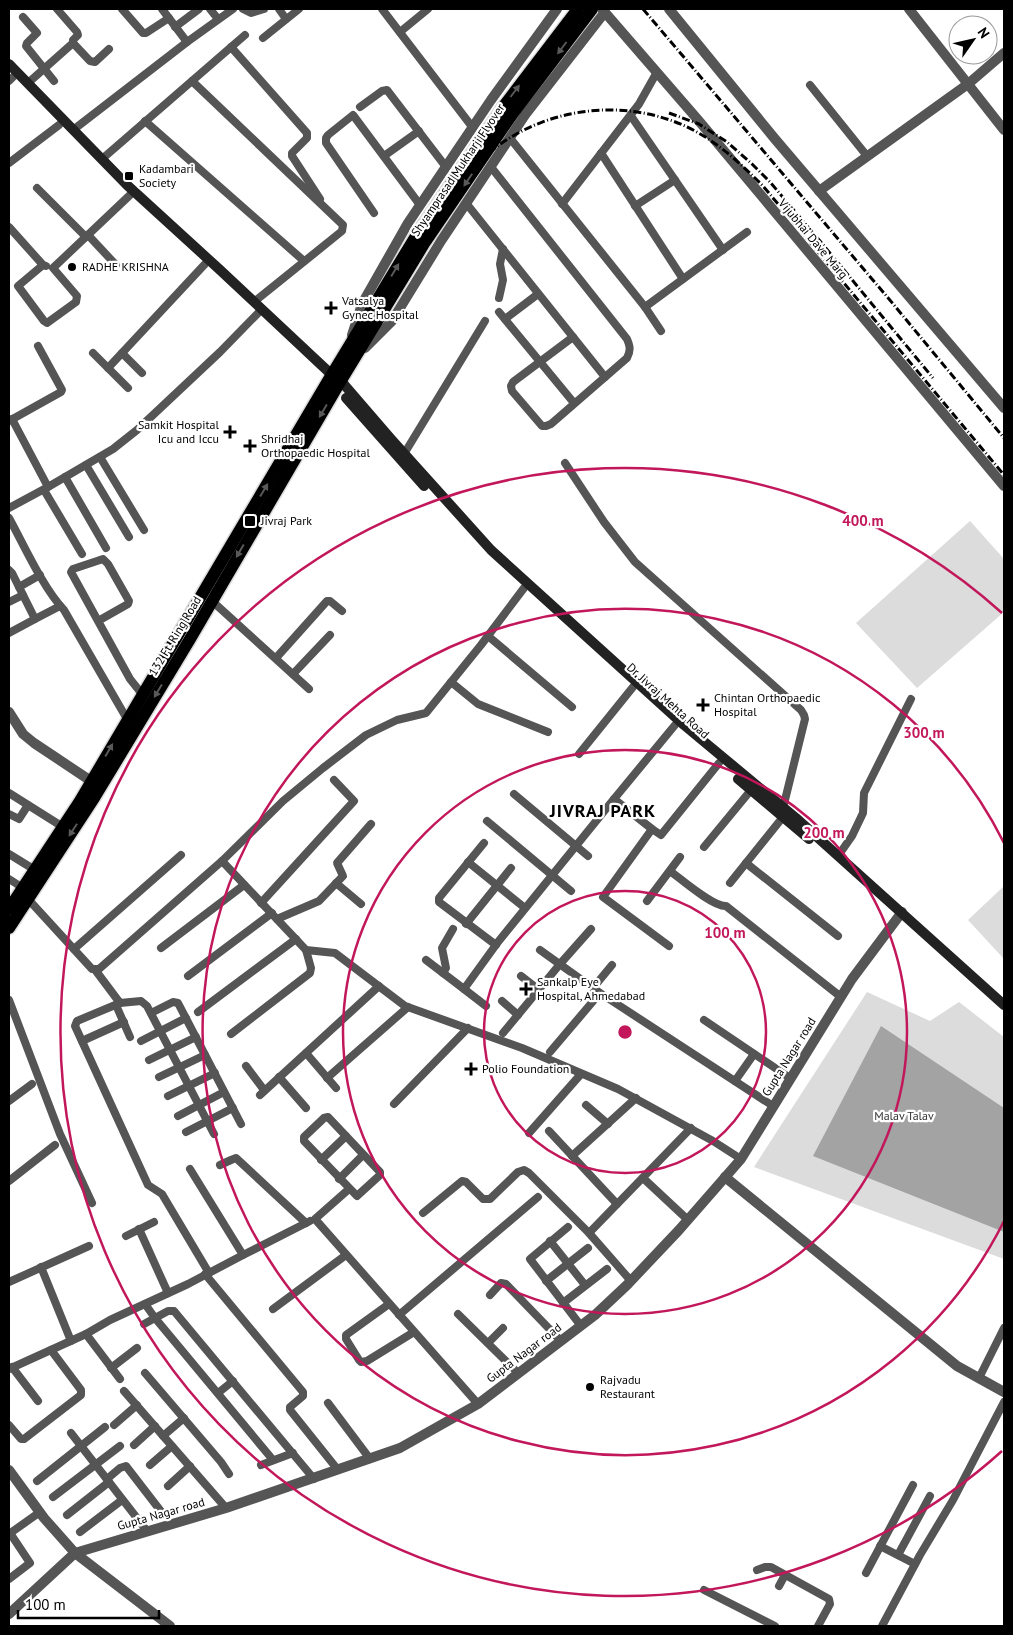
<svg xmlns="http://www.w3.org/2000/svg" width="1013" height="1635" viewBox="0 0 1013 1635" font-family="'PT Sans',sans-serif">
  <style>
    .green { fill: #dcdcdc }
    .water { fill: #a3a3a3 }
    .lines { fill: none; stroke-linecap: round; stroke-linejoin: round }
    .primary-casing { stroke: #dbdbdb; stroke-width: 15 }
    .minor { stroke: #555; stroke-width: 8 }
    .tertiary { stroke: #555; stroke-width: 10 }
    .secondary { stroke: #222; stroke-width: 10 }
    .primary { stroke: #000; stroke-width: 12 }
    .rail { stroke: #000; stroke-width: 3; stroke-dasharray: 8 2.5 1 2.5; stroke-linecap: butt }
    .oneway { fill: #595959 }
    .ring { fill: none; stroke: #c2185b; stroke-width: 2.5 }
    .poi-dot { fill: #000; stroke: #fff; stroke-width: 2 }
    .labels { text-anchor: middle; stroke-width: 4.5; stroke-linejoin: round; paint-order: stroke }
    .poi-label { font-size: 12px; fill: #000; stroke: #fff; text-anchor: start }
    .street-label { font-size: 12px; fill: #000; stroke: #fff }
    .park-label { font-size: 12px; fill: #333; stroke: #fff }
    .district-label { font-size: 18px; font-weight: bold; letter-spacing: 1px; fill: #000; stroke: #fff }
    .centre { fill: #c2185b; stroke: #fff; stroke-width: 2.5 }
    .ring-label { font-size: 15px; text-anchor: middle; font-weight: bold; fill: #c2185b; stroke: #fff; stroke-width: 4.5; stroke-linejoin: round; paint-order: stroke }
  </style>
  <rect width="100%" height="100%" fill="#fff"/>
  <g class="green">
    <path d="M970,521L1004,559V612L917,688L856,623Z"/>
    <path d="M1004,886V959L968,920Z"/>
    <path d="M867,992L930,1021L959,1002L1004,1037V1259L754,1167Z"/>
  </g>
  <path class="water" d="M881,1026L1004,1108V1232L813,1156Z"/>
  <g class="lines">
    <defs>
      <g id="primary">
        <path d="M9,909L80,801L328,381L416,236L504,106L578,9"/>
        <path d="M9,928L94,798L190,639L337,387L425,242L513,113L592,9"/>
      </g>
    </defs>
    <use href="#primary" class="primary-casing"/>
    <g class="minor">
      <path d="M57,9L77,32L78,35L73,40V43L90,61L95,62L109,49"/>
      <path d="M122,9L143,33H146L169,18"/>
      <path d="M162,9L187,42"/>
      <path d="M210,9L218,19"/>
      <path d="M243,9L251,13L264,9"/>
      <path d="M279,9L286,19"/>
      <path d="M382,9L473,128"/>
      <path d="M23,17L37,33L27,43L26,46L54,81"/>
      <path d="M175,27L199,9"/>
      <path d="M400,32L428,9"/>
      <path d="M263,38L299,9"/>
      <path d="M231,47L307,133V138L292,153V156L320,199"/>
      <path d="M9,81L13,77"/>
      <path d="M192,81L343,225L342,231L254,302"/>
      <path d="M28,83L73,43"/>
      <path d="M810,85L867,156"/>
      <path d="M360,107L382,91L387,90L446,167"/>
      <path d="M631,116L723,250"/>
      <path d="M145,121L304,261"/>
      <path d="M73,130L187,42L233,9"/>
      <path d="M510,138L645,307L747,232"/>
      <path d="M601,153L683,279"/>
      <path d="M384,156L419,131"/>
      <path d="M102,159L245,35"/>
      <path d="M9,163L59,125"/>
      <path d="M491,167L627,339C630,346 631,350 627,358L551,424L546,426H542L512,391L511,386L513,382L573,337"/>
      <path d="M37,188L86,237"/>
      <path d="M466,203L605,377"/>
      <path d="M562,204L639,104L657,72"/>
      <path d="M635,206L675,180"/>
      <path d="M374,213L326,143V138L328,135L353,115L420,205"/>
      <path d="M9,227L43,265L46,266"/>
      <path d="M88,235L116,265"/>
      <path d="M43,265L18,286L44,321L47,323L76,302L77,296L53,268L130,195"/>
      <path d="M499,298L503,280L500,264L503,249"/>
      <path d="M645,307L661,331"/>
      <path d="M499,312L574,403"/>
      <path d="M505,319L538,294"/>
      <path d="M93,353L128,388"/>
      <path d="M122,353L142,373"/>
      <path d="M108,368L205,264"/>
      <path d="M12,419L48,487"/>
      <path d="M9,421L61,392L62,390L38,346"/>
      <path d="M404,454L485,321"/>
      <path d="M100,457L144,530"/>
      <path d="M565,463L604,522L635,562L801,710L804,715L805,719L783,808"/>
      <path d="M86,465L129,537"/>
      <path d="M65,477L106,548"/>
      <path d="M44,490L82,554"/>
      <path d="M9,508L48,487L113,449L137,430L220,352L262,309"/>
      <path d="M9,518C24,545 43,588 64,610L127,719"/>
      <path d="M9,570L12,573L35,619L9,633"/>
      <path d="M19,587L40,575"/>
      <path d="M212,601L309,689"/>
      <path d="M9,602L23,595"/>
      <path d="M35,619L60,606"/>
      <path d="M98,621L128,604L129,601L108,564L103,559L73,569L71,572L130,679L142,694"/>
      <path d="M488,636L572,707"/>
      <path d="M276,658L327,601H330L342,611"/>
      <path d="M293,674L330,635"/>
      <path d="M451,682L478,704L548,732"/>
      <path d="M579,754L633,687"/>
      <path d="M9,793L63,827"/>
      <path d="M514,794L588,856"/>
      <path d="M9,814L19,819L28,805"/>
      <path d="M487,821L571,891"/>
      <path d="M652,829L661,835L719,763"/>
      <path d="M484,843L439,898V902L496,945"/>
      <path d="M704,847L751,790"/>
      <path d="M9,854L35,870"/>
      <path d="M838,856L852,836L863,813L864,793L911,699"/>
      <path d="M222,861L306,950L335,953L405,1006L522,1048L618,1089L713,1141L741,1159"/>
      <path d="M468,862L525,908"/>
      <path d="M746,863L838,936"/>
      <path d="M670,871C681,879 713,907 726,906L841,997"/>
      <path d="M9,879L23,888"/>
      <path d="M336,883L361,904"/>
      <path d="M730,883L783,817"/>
      <path d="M28,899L92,969H99L222,861L283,801L323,768L366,735L397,720L426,713L481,645L524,588"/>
      <path d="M647,901L680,857"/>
      <path d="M261,903L354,801L334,780"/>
      <path d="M277,919L319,901L343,876L337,863L371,824"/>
      <path d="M466,924L511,868"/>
      <path d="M669,946L603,897L652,829L614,799L675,725"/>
      <path d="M161,948L244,885"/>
      <path d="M74,949L181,855"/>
      <path d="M540,950L600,993"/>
      <path d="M426,960L464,989L498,942L614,799"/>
      <path d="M96,971L120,1003L141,1001L147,1006L214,1134"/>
      <path d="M443,973L446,968L442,948L453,929"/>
      <path d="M188,976L272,913"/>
      <path d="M521,976L539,990"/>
      <path d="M593,988L612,965"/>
      <path d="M464,989L486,1006"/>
      <path d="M9,1000L60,1134L92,1203"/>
      <path d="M502,1001L518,1015"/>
      <path d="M120,1003L77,1021L75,1026L148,1185L162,1194L209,1273"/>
      <path d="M116,1005L130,1037"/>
      <path d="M198,1012L296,939"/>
      <path d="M151,1013L173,1002L178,1003L241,1124"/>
      <path d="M704,1020L790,1078"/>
      <path d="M503,1033L560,964L591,929"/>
      <path d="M231,1034L310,973L311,968L306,950"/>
      <path d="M82,1041L124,1022"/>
      <path d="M141,1041L186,1018"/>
      <path d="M550,1052L600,993L773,1106"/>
      <path d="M306,1053L336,1088"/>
      <path d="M149,1060L196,1037"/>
      <path d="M246,1066L264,1090"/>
      <path d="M159,1077L205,1055"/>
      <path d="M279,1077L306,1108"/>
      <path d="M327,1078L408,1007"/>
      <path d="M735,1081L754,1054"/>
      <path d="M260,1095L379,986"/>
      <path d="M168,1096L215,1073"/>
      <path d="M9,1101L32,1084"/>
      <path d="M394,1104L468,1028"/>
      <path d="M586,1105L608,1124"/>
      <path d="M178,1116L224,1092"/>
      <path d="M328,1117L380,1172V1175L357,1196L304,1141V1137L324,1118Z"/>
      <path d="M549,1131L617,1204"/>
      <path d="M186,1132L233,1108"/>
      <path d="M529,1133L581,1074"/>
      <path d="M572,1156L636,1098"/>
      <path d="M321,1160L346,1136"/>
      <path d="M220,1165L231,1160L236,1158L306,1223"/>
      <path d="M643,1178L688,1220"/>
      <path d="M339,1179L363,1155"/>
      <path d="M9,1181L55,1145"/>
      <path d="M349,1189L315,1219L478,1404"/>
      <path d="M423,1213L462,1181L466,1182L483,1199H490L518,1172L524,1170L529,1173L589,1233L631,1281"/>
      <path d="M568,1227L530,1259L581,1326"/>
      <path d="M139,1229L168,1293"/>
      <path d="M589,1233L691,1128"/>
      <path d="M126,1236L154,1222"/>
      <path d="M550,1241L585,1285"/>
      <path d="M243,1255L310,1221"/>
      <path d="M41,1267L71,1341"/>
      <path d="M205,1274L303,1392V1396L290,1407V1410L338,1470"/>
      <path d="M546,1281L588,1248"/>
      <path d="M9,1282L89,1246"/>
      <path d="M490,1295L501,1283L506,1284L561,1341"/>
      <path d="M563,1303L607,1269"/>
      <path d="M145,1304L155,1318L273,1460"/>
      <path d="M389,1304L346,1335V1339L359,1360L361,1362L367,1361L414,1332"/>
      <path d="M273,1309L346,1255"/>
      <path d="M458,1314L518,1373"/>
      <path d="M399,1315L538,1197"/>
      <path d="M144,1324L168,1311H174L314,1479"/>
      <path d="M86,1334L120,1379"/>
      <path d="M488,1343L503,1328"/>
      <path d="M12,1367L38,1401"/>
      <path d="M111,1368L137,1348"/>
      <path d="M9,1369L86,1334L110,1320L188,1284L243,1255L190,1169"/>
      <path d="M145,1373L221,1462L229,1474"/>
      <path d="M979,1378L1004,1328"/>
      <path d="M124,1391L226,1508"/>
      <path d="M218,1393L233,1381"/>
      <path d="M328,1403L370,1459"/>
      <path d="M9,1425L21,1439H24L81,1395V1390L51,1350"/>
      <path d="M114,1425L137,1405"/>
      <path d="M71,1433L147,1531"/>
      <path d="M163,1436L184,1418"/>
      <path d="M134,1445L155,1426"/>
      <path d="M150,1465L172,1446"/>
      <path d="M261,1465L293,1453"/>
      <path d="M107,1479L120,1468L126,1466L163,1514"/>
      <path d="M37,1481L105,1427"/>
      <path d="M168,1486L190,1466"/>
      <path d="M53,1497L120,1446"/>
      <path d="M67,1515L109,1482"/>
      <path d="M80,1532L122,1500"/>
      <path d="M9,1534L40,1512"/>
      <path d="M880,1546L915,1564"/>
      <path d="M898,1555L930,1496"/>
      <path d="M757,1570L765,1567H771L829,1599L830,1604L818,1626"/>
      <path d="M866,1573L913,1485"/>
      <path d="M9,1579L30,1563L10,1533"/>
      <path d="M779,1586L785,1575"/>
      <path d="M704,1590L775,1626"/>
      <path d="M882,1626L920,1555L953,1500L1004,1402"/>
    </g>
    <g class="tertiary">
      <path d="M602,9L699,121L1004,486"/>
      <path d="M669,9L775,139L1004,408"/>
      <path d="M909,9L1004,130"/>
      <path d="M819,191L968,84L1004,53"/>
      <path d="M352,335L362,304L408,223L491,100L557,9"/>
      <path d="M365,348L392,321L441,241L525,115L605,12"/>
      <path d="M9,712L23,734L34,743L97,785"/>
      <path d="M725,1177L957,1366L1004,1392"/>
      <path d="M9,1470L44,1518L75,1553L170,1626"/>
      <path d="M9,1614L75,1553L226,1508L400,1448L478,1404L595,1315L627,1285L679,1230L741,1159L852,979L902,912"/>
    </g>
    <g class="secondary">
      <path d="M9,64L127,185L219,269L332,375L341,381L391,439L491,550L684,725L796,818L1004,1005"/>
      <path d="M346,398L424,486"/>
      <path d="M738,779L809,839"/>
    </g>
    <use href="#primary" class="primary"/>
    <g class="rail">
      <path d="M643,9L889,299L1004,438"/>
      <path d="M669,113L699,124L727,142L752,164L770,182L825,247L933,378"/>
      <path d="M9,924C156,697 291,463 427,230C444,205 460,178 483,158C540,106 628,95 695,131C721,145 742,165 763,186L1004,475"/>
    </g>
  </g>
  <defs><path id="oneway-solid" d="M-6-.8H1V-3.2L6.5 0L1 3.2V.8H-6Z" transform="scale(1.25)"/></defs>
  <g class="oneway">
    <use href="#oneway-solid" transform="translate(562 48) rotate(127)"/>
    <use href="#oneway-solid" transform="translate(515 91) rotate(-53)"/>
    <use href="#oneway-solid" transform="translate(468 180) rotate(124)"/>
    <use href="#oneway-solid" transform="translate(395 270) rotate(-59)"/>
    <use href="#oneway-solid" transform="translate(323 411) rotate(121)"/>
    <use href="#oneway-solid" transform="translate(264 490) rotate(-59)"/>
    <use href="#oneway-solid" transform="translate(240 551) rotate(120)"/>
    <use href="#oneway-solid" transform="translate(158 691) rotate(121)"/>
    <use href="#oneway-solid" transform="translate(109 750) rotate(-60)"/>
    <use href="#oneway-solid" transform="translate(73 830) rotate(123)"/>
  </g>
  <g class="ring">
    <circle cx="625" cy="1032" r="141"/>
    <circle cx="625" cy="1032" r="282"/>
    <path d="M1004 1221A423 423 0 1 1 1004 843"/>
    <path d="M1002 1451A564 564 0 1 1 1002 613"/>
  </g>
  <g class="poi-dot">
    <rect x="124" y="171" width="10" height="10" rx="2.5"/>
    <circle cx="72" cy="267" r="5"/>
    <path d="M328.5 300.5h5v5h5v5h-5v5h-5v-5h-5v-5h5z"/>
    <path d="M227.5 424.5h5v5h5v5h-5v5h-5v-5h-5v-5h5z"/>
    <path d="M247.5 438.5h5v5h5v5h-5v5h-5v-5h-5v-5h5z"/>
    <rect x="244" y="515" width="12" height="12" rx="2.5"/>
    <path d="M700.5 697.5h5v5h5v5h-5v5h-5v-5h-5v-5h5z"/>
    <path d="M523.5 981.5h5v5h5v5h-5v5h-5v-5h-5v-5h5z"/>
    <path d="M468.5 1061.5h5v5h5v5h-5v5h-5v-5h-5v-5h5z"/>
    <circle cx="590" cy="1387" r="5"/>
  </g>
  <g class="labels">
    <g class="poi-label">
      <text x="139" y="173">Kadambari<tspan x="139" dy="14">Society</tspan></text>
      <text x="82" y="271">RADHE KRISHNA</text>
      <text x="342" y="305">Vatsalya<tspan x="342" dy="14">Gynec Hospital</tspan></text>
      <text x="219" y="429" text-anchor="end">Samkit Hospital<tspan x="219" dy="14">Icu and Iccu</tspan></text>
      <text x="261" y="443">Shridhaj<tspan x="261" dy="14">Orthopaedic Hospital</tspan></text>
      <text x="261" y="525">Jivraj Park</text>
      <text x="714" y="702">Chintan Orthopaedic<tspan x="714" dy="14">Hospital</tspan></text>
      <text x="537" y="986">Sankalp Eye<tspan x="537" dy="14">Hospital, Ahmedabad</tspan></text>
      <text x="482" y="1073">Polio Foundation</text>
      <text x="600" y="1384">Rajvadu<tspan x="600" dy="14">Restaurant</tspan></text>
    </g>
    <g class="street-label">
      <text transform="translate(458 170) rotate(-56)" y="4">Shyamprasad Mukharji Flyover</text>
      <text transform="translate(813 239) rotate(50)" y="4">Vijubhai Dave Marg</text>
      <text transform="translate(175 636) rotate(-59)" y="4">132 Ft. Ring Road</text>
      <text transform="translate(668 701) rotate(42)" y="4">Dr. Jivraj Mehta Road</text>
      <text transform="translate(789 1057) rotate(-58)" y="4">Gupta Nagar road</text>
      <text transform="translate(524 1353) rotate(-37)" y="4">Gupta Nagar road</text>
      <text transform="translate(161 1514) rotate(-16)" y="4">Gupta Nagar road</text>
    </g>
    <g class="park-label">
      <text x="904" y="1120">Malav Talav</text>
    </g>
    <g class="district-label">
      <text x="603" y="817">JIVRAJ PARK</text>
    </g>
  </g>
  <circle cx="625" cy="1032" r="8" class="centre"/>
  <g class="ring-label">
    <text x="863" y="526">400 m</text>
    <text x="924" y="738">300 m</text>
    <text x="824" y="838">200 m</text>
    <text x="725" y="938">100 m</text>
  </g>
  <rect width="1013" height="1635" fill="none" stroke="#000000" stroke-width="20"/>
  <g transform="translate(973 40) rotate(56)"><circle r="24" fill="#ffffff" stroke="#999999"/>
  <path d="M0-4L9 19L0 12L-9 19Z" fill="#000000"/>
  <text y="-8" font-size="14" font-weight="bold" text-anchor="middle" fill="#000000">N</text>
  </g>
  <path d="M18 1610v8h141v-8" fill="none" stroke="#000000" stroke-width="2.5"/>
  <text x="25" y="1610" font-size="15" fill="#000000" stroke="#ffffff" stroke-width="4" paint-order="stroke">100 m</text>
</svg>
